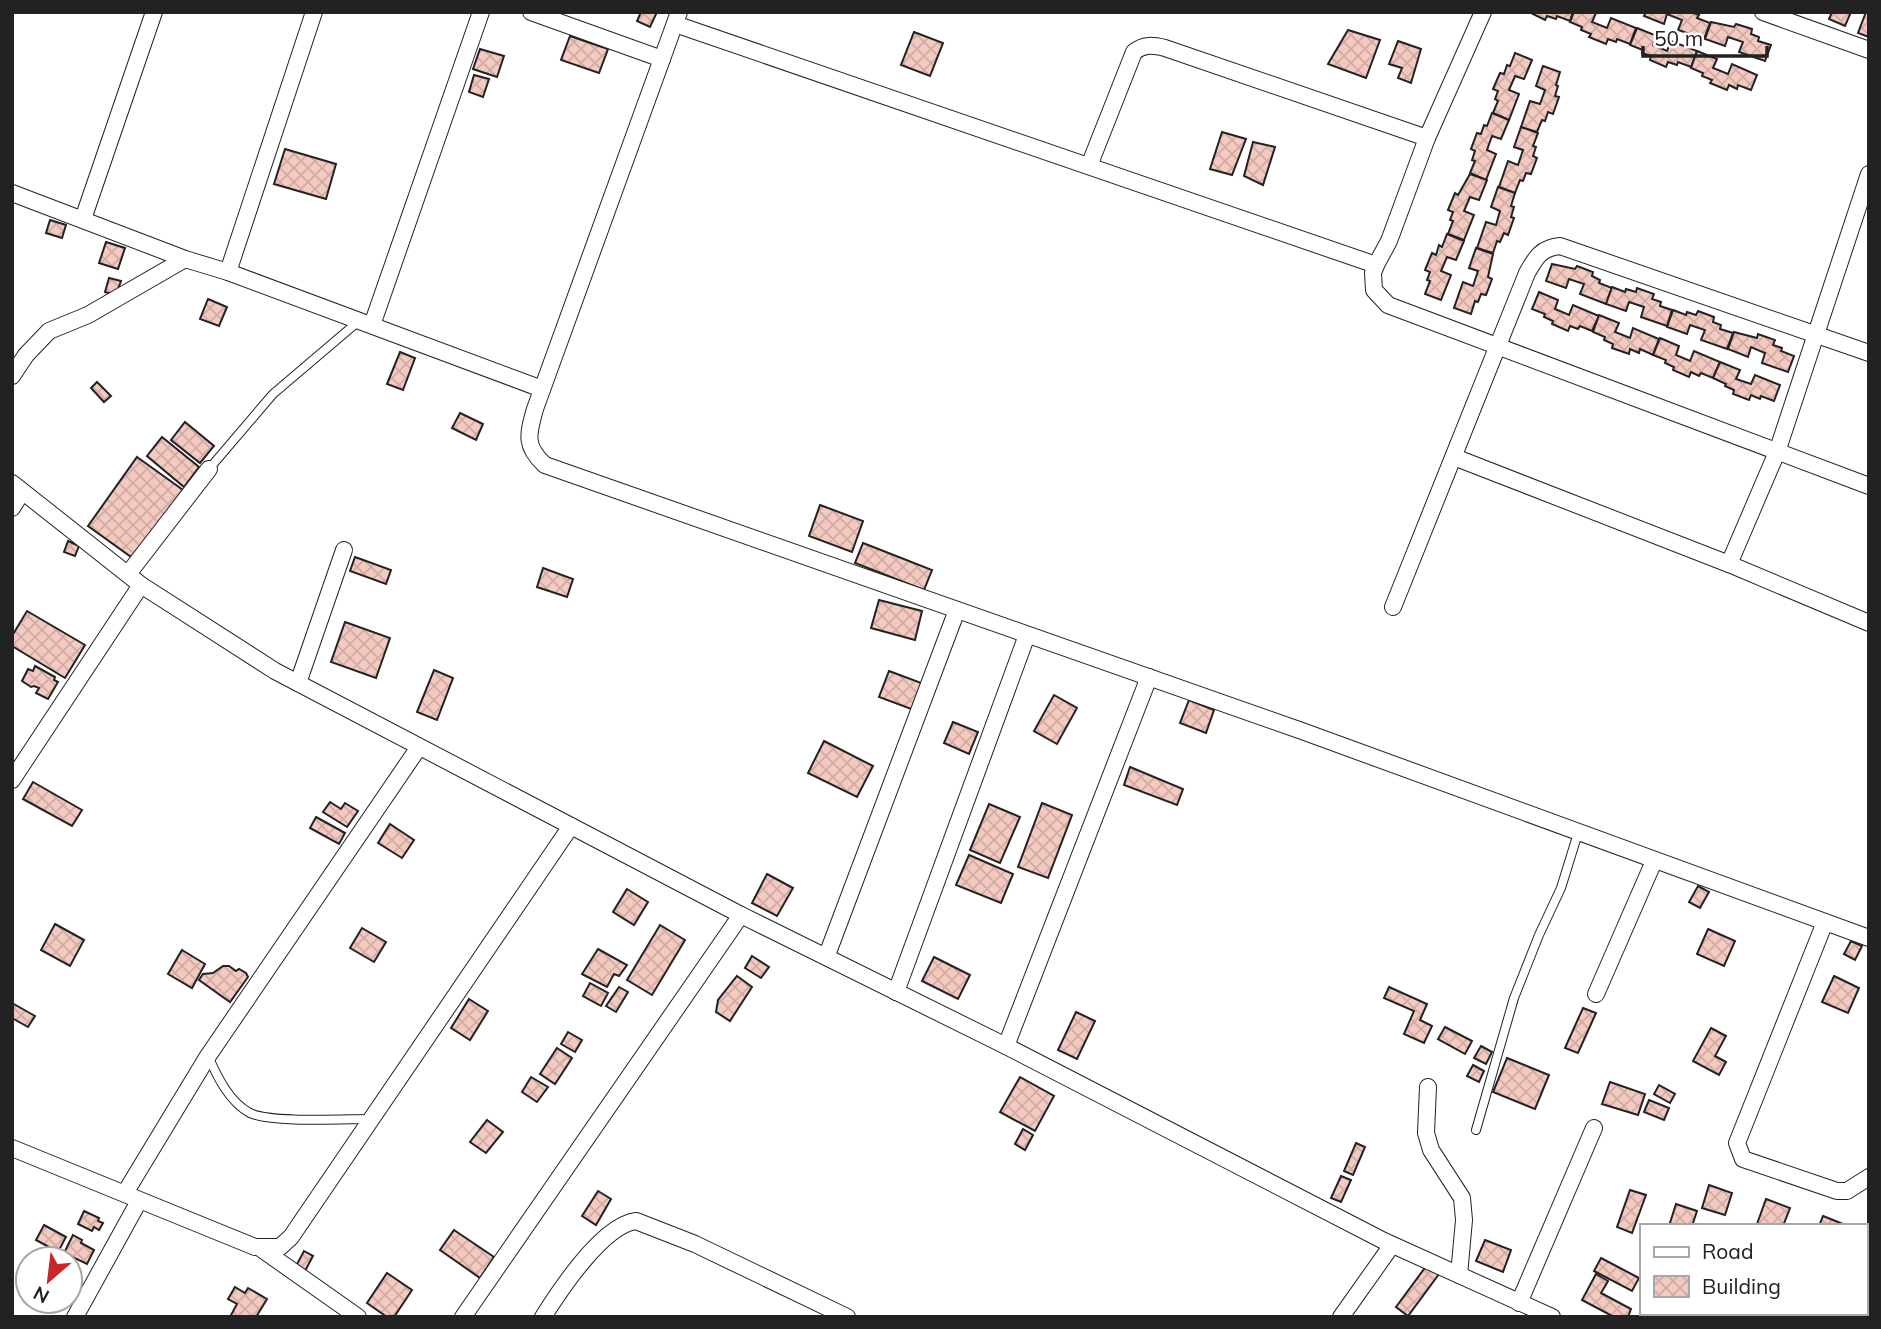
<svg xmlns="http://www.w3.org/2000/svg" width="1881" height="1329" viewBox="0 0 1881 1329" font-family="Mulish,sans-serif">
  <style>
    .building { fill: url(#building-cross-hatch); stroke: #222; stroke-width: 2 }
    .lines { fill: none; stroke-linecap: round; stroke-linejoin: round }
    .lane-casing { stroke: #222; stroke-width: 10 }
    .street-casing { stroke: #222; stroke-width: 18 }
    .lane { stroke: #fff; stroke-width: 8 }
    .street { stroke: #fff; stroke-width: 16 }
  </style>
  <defs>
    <pattern id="building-cross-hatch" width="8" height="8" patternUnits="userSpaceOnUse" patternTransform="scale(1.75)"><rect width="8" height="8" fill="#f3c9c0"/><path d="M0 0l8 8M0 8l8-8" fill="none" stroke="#d0aca5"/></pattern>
  </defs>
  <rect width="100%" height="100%" fill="#fff"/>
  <g class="building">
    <path d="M641,12H657L650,27L637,21Z"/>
    <path d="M1529,12H1573L1570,21L1557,16L1556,19L1547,16L1545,20Z"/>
    <path d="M1574,12L1596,13L1592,22L1607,28L1611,18L1636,28L1630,44L1617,39L1616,42L1608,39L1606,44L1589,37L1591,34L1581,30L1582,27L1570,22Z"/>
    <path d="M1646,12H1691L1699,15L1697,18L1710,23L1704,39L1678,30L1682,20L1667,14L1664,24L1644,16Z"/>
    <path d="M1832,12H1851L1845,26L1829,19Z"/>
    <path d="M1866,12H1869V37L1858,33Z"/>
    <path d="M1711,22L1734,27L1736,24L1752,29L1751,34L1759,37L1758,41L1771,45L1765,61L1739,52L1743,42L1728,37L1725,46L1705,39Z"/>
    <path d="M1637,28L1657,36L1653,45L1667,51L1671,41L1697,51L1691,67L1678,62L1677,65L1668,62L1666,67L1650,60L1651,56L1642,53L1643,50L1630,45Z"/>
    <path d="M1348,30L1380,40L1366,78L1328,64Z"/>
    <path d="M914,32L943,43L930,76L901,65Z"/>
    <path d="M570,36L608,49L599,73L561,60Z"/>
    <path d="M1398,41L1421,49L1411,83L1398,78L1402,68L1389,64Z"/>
    <path d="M480,49L504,56L497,77L473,69Z"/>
    <path d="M1697,51L1717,59L1713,68L1728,74L1732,64L1757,75L1751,90L1738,85L1737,89L1729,85L1727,90L1710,83L1712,80L1702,76L1703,73L1691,68Z"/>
    <path d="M1515,53L1532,60L1524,79L1515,76L1509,90L1519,94L1509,120L1493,113L1498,101L1495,99L1498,91L1493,89L1500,73L1504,74L1507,65L1510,66Z"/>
    <path d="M1543,66L1560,72L1556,85L1558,86L1555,96L1559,97L1553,114L1548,112L1545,121L1542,120L1537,132L1521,127L1530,101L1540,104L1545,90L1536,86Z"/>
    <path d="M474,75L489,79L483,97L469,92Z"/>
    <path d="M1492,113L1509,120L1501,139L1492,136L1487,150L1496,154L1486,180L1470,173L1475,161L1472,160L1475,151L1471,149L1477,133L1481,134L1484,125L1487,126Z"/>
    <path d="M1521,127L1538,133L1533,146L1536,147L1533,156L1537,158L1531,174L1526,173L1523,181L1520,180L1515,193L1499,187L1508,161L1518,165L1523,150L1514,147Z"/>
    <path d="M1222,132L1246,139L1232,175L1210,169Z"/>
    <path d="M1253,142L1275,147L1263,185L1244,176Z"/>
    <path d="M285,149L336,164L326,199L274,184Z"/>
    <path d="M1470,174L1487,180L1479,200L1470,197L1464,211L1474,215L1464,240L1448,234L1453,221L1450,220L1453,212L1448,210L1455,193L1458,195Z"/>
    <path d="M1498,187L1515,193L1511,206L1514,207L1511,217L1514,218L1508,235L1504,233L1500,242L1497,241L1493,253L1477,248L1486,222L1496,225L1500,211L1491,207Z"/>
    <path d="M50,220L66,225L62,238L46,233Z"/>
    <path d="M1447,234L1464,241L1456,260L1447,257L1441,271L1451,275L1441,300L1425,294L1430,281L1427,280L1430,272L1425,270L1432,253L1436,255L1439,245L1442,247Z"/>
    <path d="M106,242L125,248L118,269L99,263Z"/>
    <path d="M1476,248L1493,254L1488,277L1492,279L1486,295L1481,294L1478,302L1475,301L1471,314L1454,308L1463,282L1473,286L1478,271L1469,268Z"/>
    <path d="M1552,264L1575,269L1577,266L1593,272L1592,276L1600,280L1599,283L1612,288L1606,304L1580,294L1584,284L1569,279L1566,288L1546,281Z"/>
    <path d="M109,278L121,281L116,295L105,292Z"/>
    <path d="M1612,287L1625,292L1626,289L1636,292L1637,288L1654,294L1652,299L1661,302L1660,306L1672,310L1667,326L1641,317L1644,307L1629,302L1626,311L1606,304Z"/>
    <path d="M1539,292L1558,300L1555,309L1569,315L1573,305L1599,316L1592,331L1580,326L1578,329L1570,326L1568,331L1552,324L1553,321L1544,317L1545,314L1532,309Z"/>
    <path d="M208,299L227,307L219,326L200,319Z"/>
    <path d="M1673,310L1686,315L1687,312L1696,315L1698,311L1714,317L1713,322L1721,325L1720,329L1733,333L1727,349L1701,340L1705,330L1690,325L1687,334L1667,327Z"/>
    <path d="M1599,315L1619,323L1615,332L1630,338L1633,328L1659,339L1653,355L1640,349L1639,353L1630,349L1629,354L1612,348L1613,344L1604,340L1605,337L1593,332Z"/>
    <path d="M1734,332L1757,338L1758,334L1775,340L1773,345L1782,348L1781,351L1794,356L1788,372L1762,363L1765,353L1751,347L1748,357L1728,349Z"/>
    <path d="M1660,338L1679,346L1676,355L1690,361L1694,351L1720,362L1713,378L1701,373L1699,376L1691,372L1689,377L1673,370L1674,367L1665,363L1666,360L1653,355Z"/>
    <path d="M400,352L415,358L403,390L387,384Z"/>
    <path d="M1720,362L1740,370L1736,379L1751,384L1755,375L1780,385L1774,401L1761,396L1760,399L1751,395L1749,400L1733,394L1734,390L1725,386L1726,384L1713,378Z"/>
    <path d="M97,382L111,396L104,402L91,388Z"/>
    <path d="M460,413L483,424L476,440L452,428Z"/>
    <path d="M185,422L214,446L200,463L171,440Z"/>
    <path d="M162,437L199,467L184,487L147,456Z"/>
    <path d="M137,457L183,490L134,559L88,526Z"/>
    <path d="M820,505L863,521L852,552L809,536Z"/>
    <path d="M68,541L79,546L75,556L64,552Z"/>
    <path d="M863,543L932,570L924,590L855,563Z"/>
    <path d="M355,557L391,570L386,584L350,571Z"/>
    <path d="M543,568L573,579L567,597L537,587Z"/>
    <path d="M879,600L922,611L915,640L871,628Z"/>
    <path d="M27,611L85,645L65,678L12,646V636Z"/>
    <path d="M345,622L390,638L376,678L331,662Z"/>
    <path d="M35,666L55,677L54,680L58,682L48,699L36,693L39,688L34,686L31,687L22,681L28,669L33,671Z"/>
    <path d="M434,670L453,678L437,720L417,712Z"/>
    <path d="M889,671L924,684L914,710L879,697Z"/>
    <path d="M1054,695L1077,708L1057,744L1034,731Z"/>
    <path d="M1189,700L1214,710L1206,733L1180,723Z"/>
    <path d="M953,722L978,732L969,754L944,743Z"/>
    <path d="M824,741L873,766L857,797L808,773Z"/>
    <path d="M1130,767L1183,789L1177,805L1124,785Z"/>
    <path d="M33,782L82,810L72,826L23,799Z"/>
    <path d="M330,802L341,809L345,803L358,811L347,827L323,812Z"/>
    <path d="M1042,803L1072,815L1048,878L1018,867Z"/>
    <path d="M989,804L1020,817L1000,863L970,850Z"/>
    <path d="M316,817L345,833L339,844L310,828Z"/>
    <path d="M390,824L414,840L402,858L378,843Z"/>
    <path d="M969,855L1013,874L1001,903L956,885Z"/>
    <path d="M767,874L793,888L777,916L752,903Z"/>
    <path d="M1698,886L1709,892L1700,908L1689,902Z"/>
    <path d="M627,889L648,902L634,925L613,912Z"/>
    <path d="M55,924L84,940L70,966L41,950Z"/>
    <path d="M660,925L685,940L652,995L627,980Z"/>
    <path d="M362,928L386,942L374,962L350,948Z"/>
    <path d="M1708,929L1735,941L1724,966L1697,954Z"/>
    <path d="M1851,941L1862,946L1855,960L1844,954Z"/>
    <path d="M598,949L627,965L619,976L614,974L607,987L582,974Z"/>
    <path d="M182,950L205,964L192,988L168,974Z"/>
    <path d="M752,956L769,967L761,978L745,968Z"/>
    <path d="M934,957L970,975L958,999L922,981Z"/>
    <path d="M223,966H229L236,971L239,969L246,973L248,977L230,1002L199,980L203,974L213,973Z"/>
    <path d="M737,976L752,987L730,1021L716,1012L718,1000Z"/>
    <path d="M1834,976L1859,988L1848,1013L1822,1002Z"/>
    <path d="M590,983L608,993L601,1006L583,996Z"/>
    <path d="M619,987L628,992L616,1012L606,1006Z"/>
    <path d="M1389,987L1427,1004L1420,1020L1432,1026L1424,1043L1404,1034L1414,1011L1384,998Z"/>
    <path d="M469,999L488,1011L470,1040L451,1028Z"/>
    <path d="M12,1003L35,1016L28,1027L12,1018Z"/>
    <path d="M1583,1008L1596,1013L1578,1053L1565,1048Z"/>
    <path d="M1076,1012L1095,1021L1077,1059L1058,1050Z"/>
    <path d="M1445,1027L1472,1041L1465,1054L1438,1039Z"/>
    <path d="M1711,1028L1726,1036L1715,1056L1726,1062L1719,1075L1693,1061Z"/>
    <path d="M568,1032L582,1040L575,1052L561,1044Z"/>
    <path d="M1481,1046L1492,1052L1486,1064L1474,1058Z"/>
    <path d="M557,1048L572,1058L555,1084L540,1074Z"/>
    <path d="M1507,1058L1549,1075L1535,1109L1493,1092Z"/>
    <path d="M1473,1065L1484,1071L1479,1082L1467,1076Z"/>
    <path d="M531,1077L548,1087L537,1102L522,1092Z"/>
    <path d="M1020,1077L1054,1096L1035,1131L1000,1112Z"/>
    <path d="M1610,1082L1645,1094L1638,1115L1602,1104Z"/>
    <path d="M1659,1085L1675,1094L1670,1103L1654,1094Z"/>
    <path d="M1649,1100L1669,1108L1664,1120L1644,1112Z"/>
    <path d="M487,1120L503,1132L486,1153L470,1142Z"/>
    <path d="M1023,1129L1033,1135L1025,1150L1015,1144Z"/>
    <path d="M1356,1143L1365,1147L1353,1175L1344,1171Z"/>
    <path d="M1341,1176L1351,1180L1341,1202L1331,1198Z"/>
    <path d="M1709,1185L1732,1193L1725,1215L1702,1208Z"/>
    <path d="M1630,1190L1646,1195L1632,1233L1617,1227Z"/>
    <path d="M598,1191L611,1199L596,1225L582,1216Z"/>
    <path d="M1766,1199L1790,1208L1783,1226L1757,1224Z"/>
    <path d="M1676,1204L1697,1211L1692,1226H1669Z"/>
    <path d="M84,1211L99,1218L98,1221L103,1223L99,1230L94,1227L92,1231L78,1224Z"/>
    <path d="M1823,1216L1848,1226H1819Z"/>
    <path d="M44,1225L66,1237L58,1252L36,1240Z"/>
    <path d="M454,1230L494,1257L480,1278L440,1250Z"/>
    <path d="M73,1235L82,1240L81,1243L94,1250L87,1264L64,1253Z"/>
    <path d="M1485,1240L1511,1250L1503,1272L1476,1261Z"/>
    <path d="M304,1251L313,1256L305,1271L296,1266Z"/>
    <path d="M1601,1258L1639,1278L1632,1291L1594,1271Z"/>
    <path d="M1427,1265L1439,1274L1408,1316L1396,1307Z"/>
    <path d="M387,1273L412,1290L394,1317H387L367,1303Z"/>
    <path d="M1596,1274L1608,1281L1601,1293L1631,1309L1628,1317H1614L1582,1300Z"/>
    <path d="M235,1287L245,1293L248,1288L267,1299L256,1317H230L237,1304L228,1299Z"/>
  </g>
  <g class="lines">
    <defs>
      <g id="lane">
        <path d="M209,469L273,394L360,320"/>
        <path d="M208,1056C217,1076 229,1102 250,1113C270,1123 344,1119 371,1119"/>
        <path d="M1476,1130L1514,998L1539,935L1561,888L1578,833"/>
      </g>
      <g id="street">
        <path d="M531,12L662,59"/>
        <path d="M679,12L535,409C528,434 524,446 545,465L1302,731L1869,938"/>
        <path d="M1763,12L1869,50"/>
        <path d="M675,24L1376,265L1389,241L1427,138L1483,12"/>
        <path d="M1089,166L1134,52C1144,44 1153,45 1165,48L1427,138"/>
        <path d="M12,193L185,259L228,272L542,389"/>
        <path d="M83,219L154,12"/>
        <path d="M1376,265L1373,273L1374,290L1388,305L1869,486"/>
        <path d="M228,272L314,12"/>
        <path d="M372,325L481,12"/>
        <path d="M12,376L26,355L49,331L88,315L185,259"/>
        <path d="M1454,457L1729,564L1869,623"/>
        <path d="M12,483L141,585L275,671L741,915L1006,1046L1384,1241L1552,1317"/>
        <path d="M12,508L22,492"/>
        <path d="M1729,564L1777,452L1869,174"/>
        <path d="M128,574L209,469"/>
        <path d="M1393,607L1527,273C1536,257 1541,248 1560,246L1869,353"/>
        <path d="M298,683L344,550"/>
        <path d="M12,780L141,585"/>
        <path d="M1825,922L1737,1143L1743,1159L1837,1191H1847L1869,1177"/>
        <path d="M827,955L957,610"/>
        <path d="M896,992L1027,635"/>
        <path d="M1596,994L1654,861"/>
        <path d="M1006,1046L1149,677"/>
        <path d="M1428,1087L1426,1133L1431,1150L1462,1198L1464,1220L1459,1275"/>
        <path d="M12,1148L255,1247H280L291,1237L571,826"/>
        <path d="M125,1193L208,1056L419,747"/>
        <path d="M260,1248L358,1317"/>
        <path d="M1519,1303L1594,1128"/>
        <path d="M75,1317L139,1201"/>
        <path d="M463,1317L741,915"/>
        <path d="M543,1317C560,1290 603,1225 636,1221L695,1244L847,1317"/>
        <path d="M1341,1317L1392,1245"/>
      </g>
    </defs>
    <use href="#lane" class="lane-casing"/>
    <use href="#street" class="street-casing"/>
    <use href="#lane" class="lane"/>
    <use href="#street" class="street"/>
  </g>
  <rect width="1881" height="1329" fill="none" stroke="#222222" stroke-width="28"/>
  <rect x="1640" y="1224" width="228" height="91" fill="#ffffff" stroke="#a7a7a7" stroke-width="2"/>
  <rect x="1654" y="1247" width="35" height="10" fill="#ffffff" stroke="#a7a7a7" stroke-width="2"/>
  <text x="1702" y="1259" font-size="21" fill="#222222">Road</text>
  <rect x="1654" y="1276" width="35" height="21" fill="url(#building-cross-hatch)" stroke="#a7a7a7" stroke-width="2"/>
  <text x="1702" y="1294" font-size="21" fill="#222222">Building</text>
  <g transform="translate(49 1280) rotate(208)"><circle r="33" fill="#ffffff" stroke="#a7a7a7" stroke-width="2"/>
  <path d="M0-5L12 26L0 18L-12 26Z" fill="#c62828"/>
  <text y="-10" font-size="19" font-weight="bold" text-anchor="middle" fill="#222222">N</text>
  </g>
  <path d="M1643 46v10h124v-10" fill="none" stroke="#222222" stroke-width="3.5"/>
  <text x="1654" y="46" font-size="21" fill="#222222" stroke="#ffffff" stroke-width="5" paint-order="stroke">50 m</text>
</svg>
